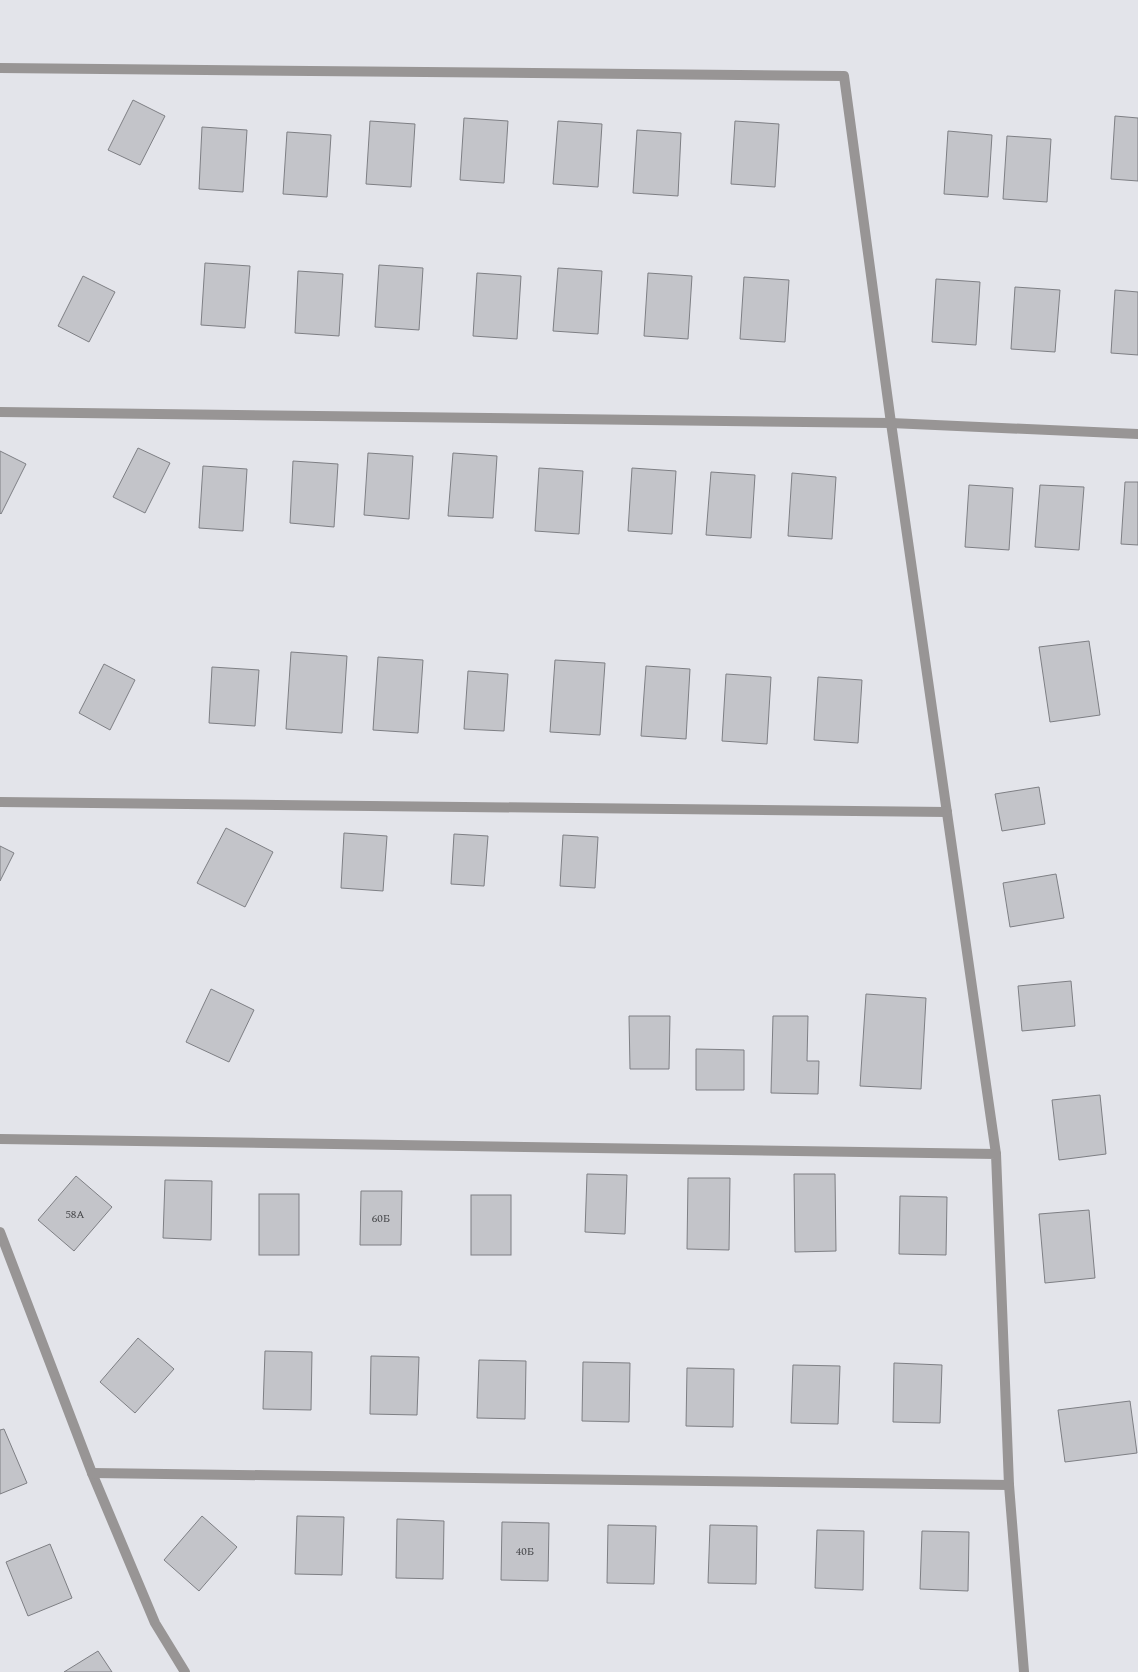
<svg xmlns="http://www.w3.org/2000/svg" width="1138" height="1672" viewBox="0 0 1138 1672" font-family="Spectral,serif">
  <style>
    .building { fill: #c3c4c9; stroke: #7e7f84 }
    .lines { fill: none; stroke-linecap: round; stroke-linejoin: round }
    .street { stroke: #989595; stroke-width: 10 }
    .labels { text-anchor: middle; stroke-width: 3; stroke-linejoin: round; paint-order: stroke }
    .number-label { font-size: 11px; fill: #454649 }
  </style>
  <rect width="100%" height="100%" fill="#e3e4ea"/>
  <g class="building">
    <path d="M133,100L165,116L140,165L108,150Z"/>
    <path d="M1115,116L1138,118V181L1111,179Z"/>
    <path d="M464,118L508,121L504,183L460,180Z"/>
    <path d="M370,121L415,124L411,187L366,184Z"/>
    <path d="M558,121L602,124L598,187L553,184Z"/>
    <path d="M735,121L779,124L775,187L731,184Z"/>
    <path d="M202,127L247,130L243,192L199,189Z"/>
    <path d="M637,130L681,133L678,196L633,193Z"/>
    <path d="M948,131L992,135L988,197L944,194Z"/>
    <path d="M287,132L331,135L327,197L283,194Z"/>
    <path d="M1007,136L1051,139L1047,202L1003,199Z"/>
    <path d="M205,263L250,266L245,328L201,325Z"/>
    <path d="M379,265L423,268L419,330L375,327Z"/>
    <path d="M558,268L602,271L598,334L553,331Z"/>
    <path d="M298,271L343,274L339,336L295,333Z"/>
    <path d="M477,273L521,276L517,339L473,336Z"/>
    <path d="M648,273L692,276L688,339L644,336Z"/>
    <path d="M83,276L115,292L89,342L58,326Z"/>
    <path d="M744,277L789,280L785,342L740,339Z"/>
    <path d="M936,279L980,282L976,345L932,342Z"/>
    <path d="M1015,287L1060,290L1055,352L1011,349Z"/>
    <path d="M1115,290L1138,292V355L1111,353Z"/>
    <path d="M138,448L170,463L145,513L113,497Z"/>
    <path d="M0,451L26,464L1,514L0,513Z"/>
    <path d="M368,453L413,456L409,519L364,515Z"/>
    <path d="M453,453L497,456L493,518L448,516Z"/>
    <path d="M293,461L338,464L334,527L290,523Z"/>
    <path d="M203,466L247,469L243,531L199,528Z"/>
    <path d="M539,468L583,471L579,534L535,531Z"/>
    <path d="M632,468L676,471L672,534L628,531Z"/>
    <path d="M711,472L755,475L751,538L706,535Z"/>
    <path d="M792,473L836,477L832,539L788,536Z"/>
    <path d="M1125,482H1138V545L1121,544Z"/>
    <path d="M969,485L1013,488L1009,550L965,547Z"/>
    <path d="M1040,485L1084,487L1079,550L1035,547Z"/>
    <path d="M1089,641L1100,715L1050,722L1039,647Z"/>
    <path d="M291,652L347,656L342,733L286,729Z"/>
    <path d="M378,657L423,660L418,733L373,730Z"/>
    <path d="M555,660L605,663L600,735L550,732Z"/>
    <path d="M104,664L135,680L110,730L79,713Z"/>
    <path d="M646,666L690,669L686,739L641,736Z"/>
    <path d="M212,667L259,670L255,726L209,723Z"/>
    <path d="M468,671L508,674L504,731L464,729Z"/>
    <path d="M726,674L771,677L767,744L722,741Z"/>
    <path d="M818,677L862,680L858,743L814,740Z"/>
    <path d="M1039,787L1045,824L1002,831L995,794Z"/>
    <path d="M226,828L273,852L245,907L197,883Z"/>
    <path d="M344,833L387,836L383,891L341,888Z"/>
    <path d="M454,834L488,836L484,886L451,884Z"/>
    <path d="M563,835L598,837L595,888L560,886Z"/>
    <path d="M0,846L14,853L0,881Z"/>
    <path d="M1056,874L1064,918L1010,927L1003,883Z"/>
    <path d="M1071,981L1075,1026L1022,1031L1018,986Z"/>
    <path d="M211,989L254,1010L229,1062L186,1042Z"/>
    <path d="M866,994L926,998L921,1089L860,1086Z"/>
    <path d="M629,1016H670L669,1069H630Z"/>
    <path d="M773,1016H808L807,1061H819L818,1094L771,1093Z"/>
    <path d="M696,1049L744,1050V1090H696Z"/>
    <path d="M1100,1095L1106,1154L1059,1160L1052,1100Z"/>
    <path d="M587,1174L627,1175L625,1234L585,1232Z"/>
    <path d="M794,1174H835L836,1251L795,1252Z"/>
    <path d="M76,1176L112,1207L74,1251L38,1220Z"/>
    <path d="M688,1178H730L729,1250L687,1249Z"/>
    <path d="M165,1180L212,1181L211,1240L163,1238Z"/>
    <path d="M361,1191H402L401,1245H360Z"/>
    <rect x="259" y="1194" width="40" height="61"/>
    <rect x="471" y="1195" width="40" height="60"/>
    <path d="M900,1196L947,1197L946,1255L899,1254Z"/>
    <path d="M1089,1210L1095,1278L1045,1283L1039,1214Z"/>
    <path d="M138,1338L174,1369L135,1413L100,1382Z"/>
    <path d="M265,1351L312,1352L311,1410L263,1409Z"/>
    <path d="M371,1356L419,1357L417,1415L370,1414Z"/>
    <path d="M479,1360L526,1361L525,1419L477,1418Z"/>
    <path d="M583,1362L630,1363L629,1422L582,1421Z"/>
    <path d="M894,1363L942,1365L940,1423L893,1422Z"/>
    <path d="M793,1365L840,1366L838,1424L791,1423Z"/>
    <path d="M687,1368L734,1369L733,1427L686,1426Z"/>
    <path d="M1130,1401L1137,1453L1065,1462L1058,1410Z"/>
    <path d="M4,1429L27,1483L0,1494V1430Z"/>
    <path d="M202,1516L237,1547L199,1591L164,1560Z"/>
    <path d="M297,1516L344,1517L342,1575L295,1574Z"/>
    <path d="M397,1519L444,1521L443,1579L396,1578Z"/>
    <path d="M502,1522L549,1523L548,1581L501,1580Z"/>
    <path d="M608,1525L656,1526L654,1584L607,1583Z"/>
    <path d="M710,1525L757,1526L756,1584L708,1583Z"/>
    <path d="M817,1530L864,1531L863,1590L815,1588Z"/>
    <path d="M922,1531L969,1532L968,1591L920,1589Z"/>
    <path d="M50,1544L72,1598L28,1616L6,1562Z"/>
    <path d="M98,1651L112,1672H64Z"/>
  </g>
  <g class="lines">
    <g class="street">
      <path d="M0,68L844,76L891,423L996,1154"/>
      <path d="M0,412L891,423L1138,434"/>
      <path d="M0,802L947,812"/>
      <path d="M0,1139L996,1154L1009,1485L1024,1672"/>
      <path d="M0,1232L92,1473L155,1623L185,1672"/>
      <path d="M92,1473L1009,1485"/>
    </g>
  </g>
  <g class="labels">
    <g class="number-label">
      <text x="75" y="1218">58А</text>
      <text x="381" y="1222">60Б</text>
      <text x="525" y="1555">40Б</text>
    </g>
  </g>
</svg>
